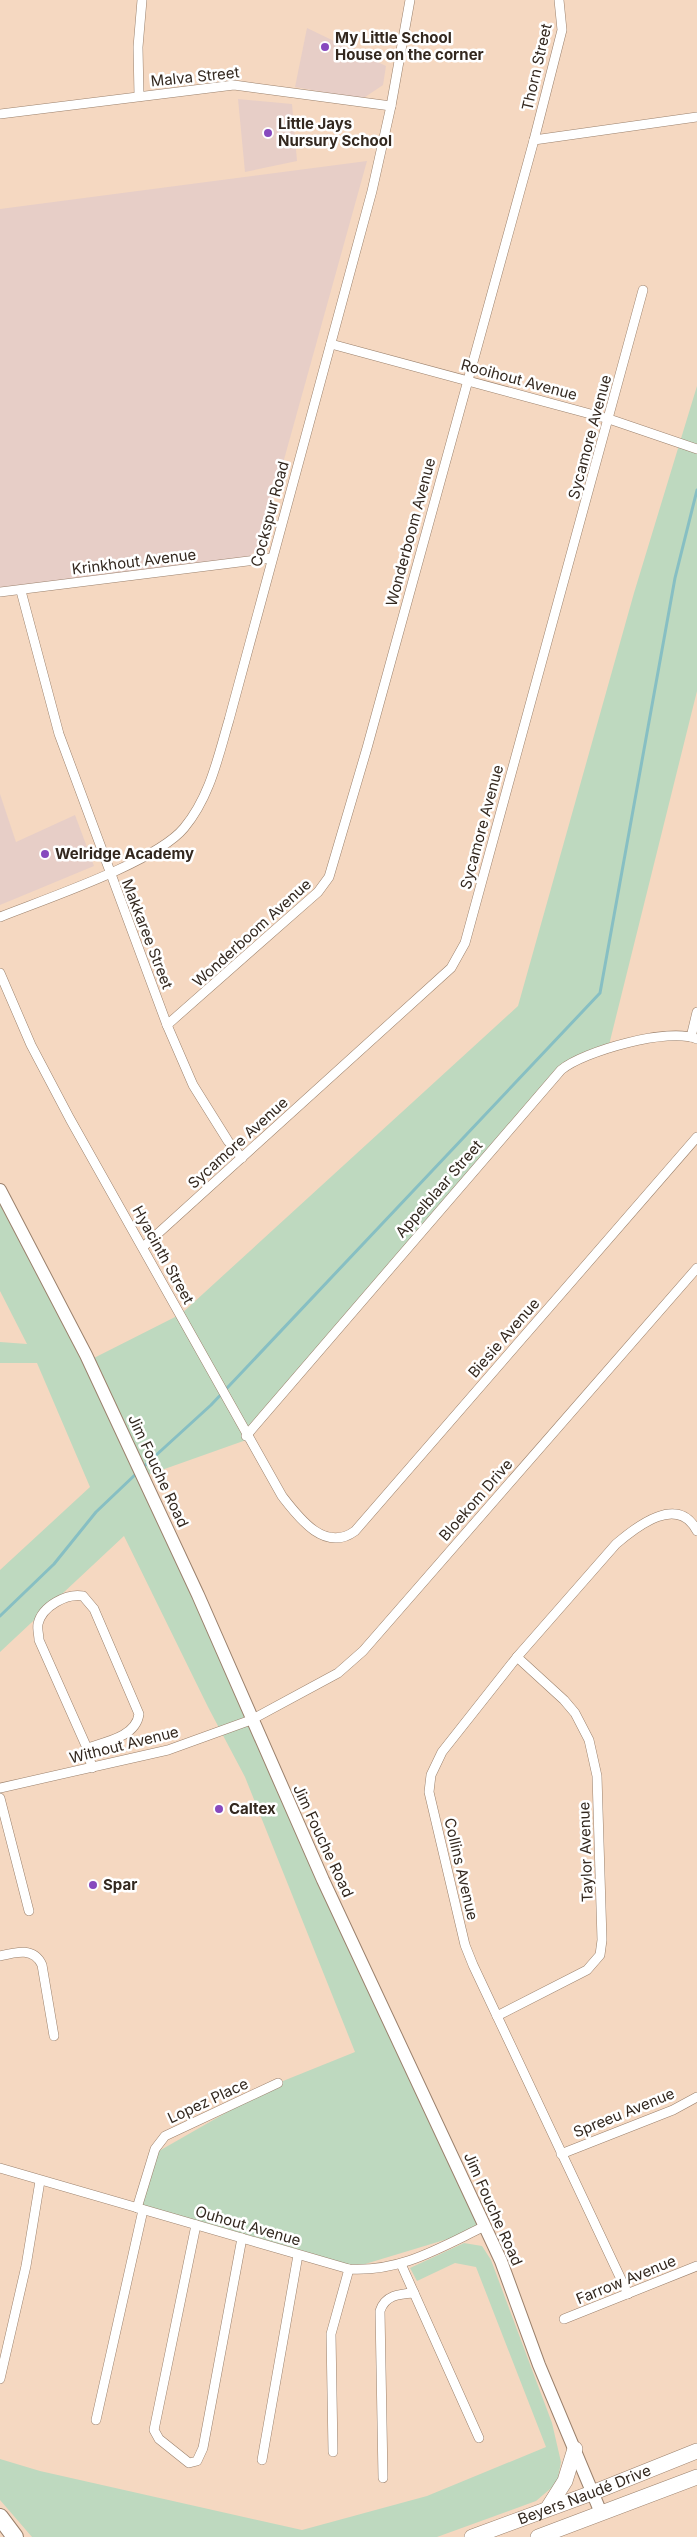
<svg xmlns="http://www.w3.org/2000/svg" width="697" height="2537" viewBox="0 0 697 2537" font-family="Inter,sans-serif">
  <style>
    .education { fill: #e7cec7 }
    .green { fill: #bed9bf }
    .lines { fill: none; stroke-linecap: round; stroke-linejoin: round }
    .stream { stroke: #87bfc3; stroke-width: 3 }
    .street-casing { stroke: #9b816c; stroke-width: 10 }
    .secondary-casing { stroke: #9b816c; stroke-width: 14 }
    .primary-casing { stroke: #9b816c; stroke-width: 16 }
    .highway-casing { stroke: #9b816c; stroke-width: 18 }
    .street { stroke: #fff; stroke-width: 9 }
    .secondary { stroke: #fff; stroke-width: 12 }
    .primary { stroke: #fff; stroke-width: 15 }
    .highway { stroke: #fff; stroke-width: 16 }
    .poi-dot { fill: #8749be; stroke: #fff; stroke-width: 2 }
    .labels { text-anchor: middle; stroke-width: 5; stroke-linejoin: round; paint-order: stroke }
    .poi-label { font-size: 15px; font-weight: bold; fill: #33281f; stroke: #fff; text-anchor: start }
    .street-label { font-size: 15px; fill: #33281f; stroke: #fff }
  </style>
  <rect width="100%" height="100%" fill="#f5d8c1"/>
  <g class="education">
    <path d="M307,28L386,66L383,85L362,99L295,87Z"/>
    <path d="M238,99L292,104L297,161L245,172Z"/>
    <path d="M367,161L260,546L248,558L0,593V209Z"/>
    <path d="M0,794L16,842L75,815L94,866L0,905Z"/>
  </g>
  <g class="green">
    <path d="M697,386V691L608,1049L568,1068L249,1439L142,1477L484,2228L342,2271L136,2211L159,2151L278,2083L355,2052L245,1777L208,1707L124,1536L0,1652V1570L90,1487L37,1363H0V1342L27,1344L0,1291V1193L88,1361L181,1314L518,1006L634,593Z"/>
    <path d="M464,2243L482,2246L491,2260L552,2423L561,2462L557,2483L536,2501L437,2537H32L0,2500V2459L40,2471L302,2530L427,2496L546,2447L476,2267L455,2263L417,2281L410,2268Z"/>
  </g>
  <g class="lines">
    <g class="stream">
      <path d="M142,1468L211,1405L600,993L675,578L697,490"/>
      <path d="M0,1616L54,1564L96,1512L138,1472"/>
    </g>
    <defs>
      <g id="street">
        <path d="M139,96L138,47L142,0"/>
        <path d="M0,114L234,85L391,106"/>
        <path d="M534,140L562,30L559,0"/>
        <path d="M331,344L609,419L697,449"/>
        <path d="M21,591L59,734L167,1025L193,1085L228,1141L242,1158"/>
        <path d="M0,592L272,558"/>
        <path d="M0,917C45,899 156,862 184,828C210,797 218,757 229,720L372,191L391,106L410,0"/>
        <path d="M0,973L31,1045L70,1119L282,1496C299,1518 325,1553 355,1531L697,1137"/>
        <path d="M167,1025L318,892L329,877L367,748L534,140L697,117"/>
        <path d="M691,1037L697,1012"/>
        <path d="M143,1247L451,968L465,943L643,290"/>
        <path d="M246,1436L561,1070C584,1051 669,1027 697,1039"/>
        <path d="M87,1748C105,1742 136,1737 139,1714L94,1609L83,1596C67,1593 42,1606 38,1624C37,1629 39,1635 39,1640L87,1748L92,1768"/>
        <path d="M0,1788L168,1750L251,1720L338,1673L363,1651L697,1268"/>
        <path d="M0,1798L29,1911"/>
        <path d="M0,1956C16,1952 34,1947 42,1965L54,2036"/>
        <path d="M497,2016L587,1970L600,1955L602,1940L597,1776L589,1740L575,1713L564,1700L517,1657"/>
        <path d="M561,2154L673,2110L697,2097"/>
        <path d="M0,2168L349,2269C401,2272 439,2248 485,2226"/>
        <path d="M137,2208L155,2149L165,2136L278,2083"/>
        <path d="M196,2225L154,2430L159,2439L189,2463L197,2461L203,2448L242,2238"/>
        <path d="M401,2264L479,2438"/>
        <path d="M628,2294L473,1965L465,1945L429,1792L431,1775L442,1752L517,1657L616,1544C637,1526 678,1494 697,1531"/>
        <path d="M564,2319L697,2266"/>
        <path d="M0,2379L26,2266L40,2181"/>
        <path d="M96,2420L143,2210"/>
        <path d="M333,2452L331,2334L349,2269"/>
        <path d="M262,2460L298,2255"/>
        <path d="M383,2478L380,2311C385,2295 399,2294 414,2293"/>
      </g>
      <path id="secondary" d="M0,1190L86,1355L198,1595L323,1880L501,2261L539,2365L601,2513"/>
      <g id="primary">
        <path d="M548,2508L565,2481L575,2449"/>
        <path id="s1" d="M472,2537L592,2493L697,2451"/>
        <path d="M538,2537L697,2477"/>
      </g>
      <path id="highway" d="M0,2517L15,2537"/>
    </defs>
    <use href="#street" class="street-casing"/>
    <use href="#secondary" class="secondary-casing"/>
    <use href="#primary" class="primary-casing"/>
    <use href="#highway" class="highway-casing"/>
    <use href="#street" class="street"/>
    <use href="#secondary" class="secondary"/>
    <use href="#primary" class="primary"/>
    <use href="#highway" class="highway"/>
  </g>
  <g class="poi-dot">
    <circle cx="325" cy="47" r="5"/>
    <circle cx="268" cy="133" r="5"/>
    <circle cx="45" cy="854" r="5"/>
    <circle cx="219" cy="1809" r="5"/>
    <circle cx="93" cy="1885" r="5"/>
  </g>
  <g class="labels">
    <g class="poi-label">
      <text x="335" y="43">My Little School<tspan x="335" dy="17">House on the corner</tspan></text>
      <text x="278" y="129">Little Jays<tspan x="278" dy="17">Nursury School</tspan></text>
      <text x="55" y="859">Welridge Academy</text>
      <text x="229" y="1814">Caltex</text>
      <text x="103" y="1890">Spar</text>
    </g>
    <g class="street-label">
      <text transform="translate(537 67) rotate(-77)" y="5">Thorn Street</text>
      <text transform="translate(195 77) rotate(-6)" y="5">Malva Street</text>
      <text transform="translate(519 380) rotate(15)" y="5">Rooihout Avenue</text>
      <text transform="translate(590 437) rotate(-75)" y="5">Sycamore Avenue</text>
      <text transform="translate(270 514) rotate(-75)" y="5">Cockspur Road</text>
      <text transform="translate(411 532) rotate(-75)" y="5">Wonderboom Avenue</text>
      <text transform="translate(134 562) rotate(-7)" y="5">Krinkhout Avenue</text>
      <text transform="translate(482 827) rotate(-75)" y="5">Sycamore Avenue</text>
      <text transform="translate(252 933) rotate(-42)" y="5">Wonderboom Avenue</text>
      <text transform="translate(147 934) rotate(69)" y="5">Makkaree Street</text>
      <text transform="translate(238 1143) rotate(-42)" y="5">Sycamore Avenue</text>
      <text transform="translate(439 1189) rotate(-49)" y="5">Appelblaar Street</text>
      <text transform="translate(163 1255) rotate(61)" y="5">Hyacinth Street</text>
      <text transform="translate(504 1338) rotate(-49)" y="5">Biesie Avenue</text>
      <text transform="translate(158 1471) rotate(65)" y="5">Jim Fouche Road</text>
      <text transform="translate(476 1500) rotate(-49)" y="5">Bloekom Drive</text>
      <text transform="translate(124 1745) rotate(-14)" y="5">Without Avenue</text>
      <text transform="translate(323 1841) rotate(65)" y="5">Jim Fouche Road</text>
      <text transform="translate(586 1852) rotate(-92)" y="5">Taylor Avenue</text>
      <text transform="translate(461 1869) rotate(77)" y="5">Collins Avenue</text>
      <text transform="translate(208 2101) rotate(-25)" y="5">Lopez Place</text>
      <text transform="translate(624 2113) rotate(-22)" y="5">Spreeu Avenue</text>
      <text transform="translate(493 2209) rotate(66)" y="5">Jim Fouche Road</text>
      <text transform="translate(248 2226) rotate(16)" y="5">Ouhout Avenue</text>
      <text transform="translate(626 2280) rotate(-22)" y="5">Farrow Avenue</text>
      <text dy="5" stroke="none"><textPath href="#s1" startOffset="120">Beyers Naudé Drive</textPath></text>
    </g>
  </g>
</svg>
